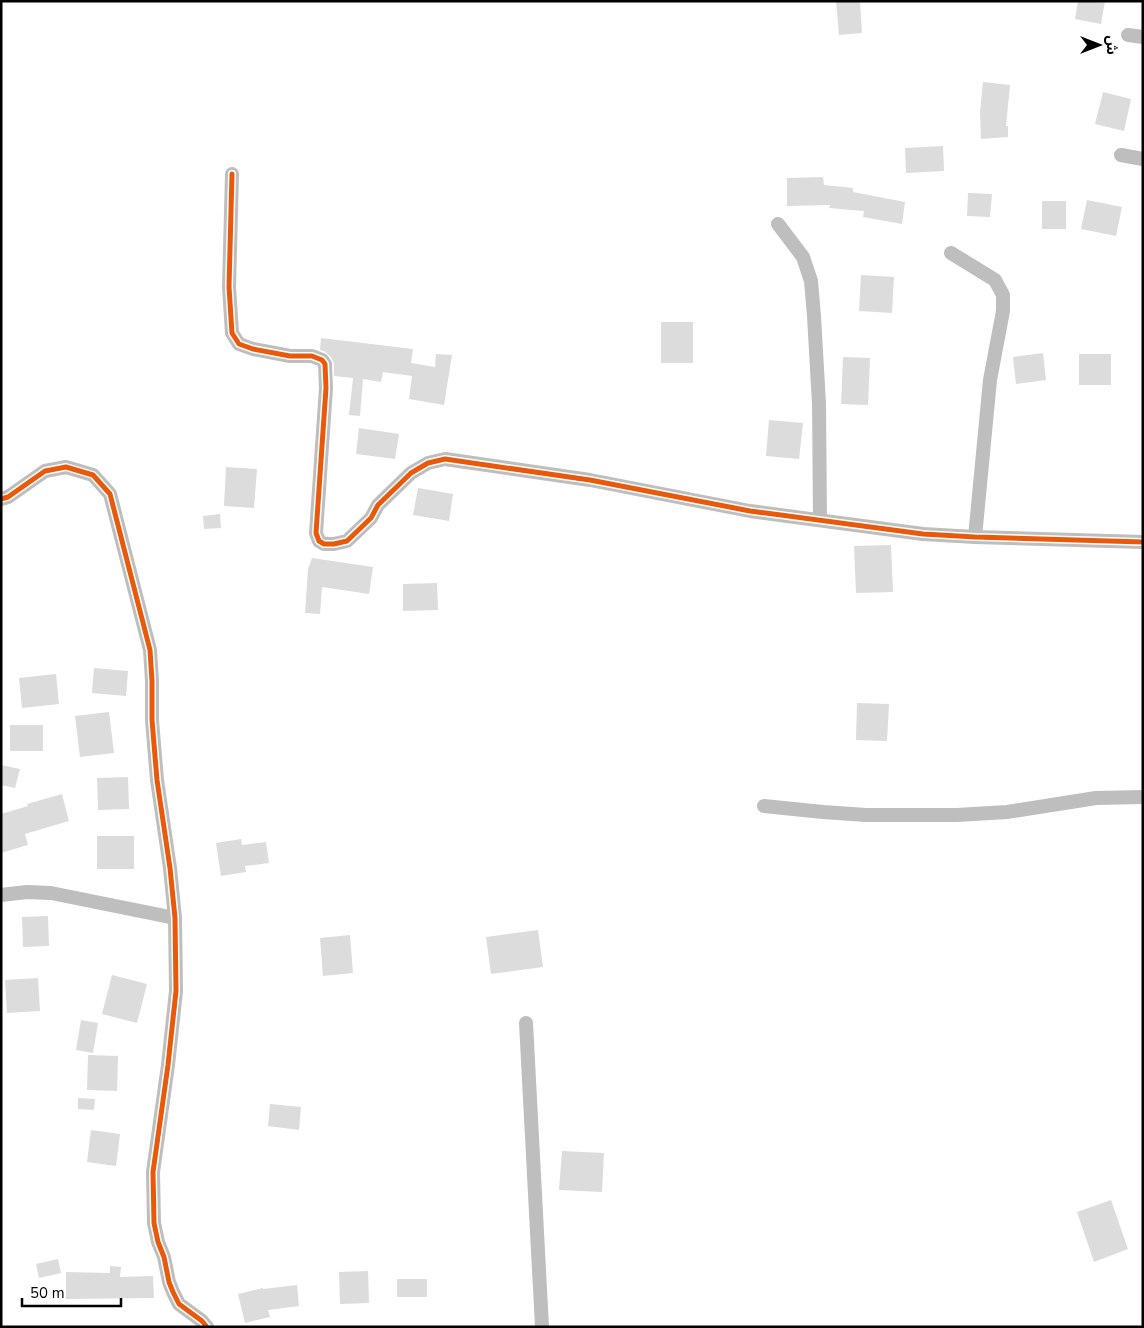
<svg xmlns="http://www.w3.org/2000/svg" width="1144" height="1328" viewBox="0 0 1144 1328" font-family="'Nunito Sans','Noto Sans Arabic',sans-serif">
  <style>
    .building { fill: #dcdcdc }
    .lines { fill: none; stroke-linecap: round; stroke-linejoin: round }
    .street { stroke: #bebebe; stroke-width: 14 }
    .cycleway-casing { stroke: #fff; stroke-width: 8 }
    .cycleway { stroke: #e8590c; stroke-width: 5 }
  </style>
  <rect width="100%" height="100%" fill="#fff"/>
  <g class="building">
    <path d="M836,1H860L862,33L839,35Z"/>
    <path d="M1078,1H1105L1101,24L1075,19Z"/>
    <path d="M983,82L1010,85L1006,126H1008V137L981,139L980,112Z"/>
    <path d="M1103,92L1131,99L1124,131L1095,124Z"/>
    <path d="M943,146L944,171L906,173L905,148Z"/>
    <path d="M823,177L824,185L853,188V192L905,202L902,224L863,217L864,211L829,208L830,205L787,206V178Z"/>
    <path d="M968,193L992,194L990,217L967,216Z"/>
    <path d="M1087,200L1122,207L1116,236L1081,229Z"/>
    <rect x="1042" y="201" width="24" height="28"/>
    <path d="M861,275L894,277L892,313L859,311Z"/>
    <rect x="661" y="322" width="32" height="41"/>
    <path d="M321,338L413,349L411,363L435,367L436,354L452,355L444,405L409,399L412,376L383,372L381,382L363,379L360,416L349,415L353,378L334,376V364L332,359L326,352L320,350Z"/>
    <path d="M1043,353L1046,380L1016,384L1013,357Z"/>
    <rect x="1079" y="354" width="32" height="31"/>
    <path d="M843,357L870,358L868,405L841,404Z"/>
    <path d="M769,420L803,423L799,459L766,456Z"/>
    <path d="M359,428L399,434L395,459L356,454Z"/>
    <path d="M226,467L257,469L254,508L224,506Z"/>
    <path d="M418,488L453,494L449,521L413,515Z"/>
    <path d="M220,514L221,528L204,529L203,516Z"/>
    <path d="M891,545L893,592L856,593L854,546Z"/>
    <path d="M312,558L373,567L369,594L322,587L320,614L305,613L308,569Z"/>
    <path d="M437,583L438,610L403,611V584Z"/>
    <path d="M94,668L128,671L126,696L92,693Z"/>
    <path d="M56,674L59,704L22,708L19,678Z"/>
    <path d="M857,703L889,704L887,741L856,740Z"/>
    <path d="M109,712L114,753L80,757L75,716Z"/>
    <rect x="10" y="725" width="33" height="26"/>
    <path d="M1,765L20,769L15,788L1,785Z"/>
    <path d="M128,777L129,809L98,810L97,778Z"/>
    <path d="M62,794L69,821L25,834L28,845L1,853V814L28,806L27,804Z"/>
    <rect x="97" y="836" width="37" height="33"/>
    <path d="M241,839L242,845L266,842L269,863L245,866L246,872L221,876L216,843Z"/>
    <path d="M48,916L49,946L23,947L22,917Z"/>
    <path d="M538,930L543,967L491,974L486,937Z"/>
    <path d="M350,935L353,973L323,976L320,938Z"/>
    <path d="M112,975L147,984L137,1023L102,1014Z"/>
    <path d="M38,978L40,1011L7,1013L5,980Z"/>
    <path d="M81,1020L98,1023L93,1053L76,1050Z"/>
    <path d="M88,1055L118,1056L117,1091L87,1090Z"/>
    <path d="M78,1098L95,1099L94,1110L78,1109Z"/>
    <path d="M270,1104L301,1107L299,1130L268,1126Z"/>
    <path d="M91,1130L120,1134L116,1166L87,1162Z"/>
    <path d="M562,1151L604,1153L602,1192L559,1190Z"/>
    <path d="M1111,1200L1128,1249L1094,1262L1077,1212Z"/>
    <path d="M58,1259L61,1273L39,1278L36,1264Z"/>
    <path d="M110,1266L121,1267L120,1277L153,1276L154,1298L66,1299V1272L110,1273Z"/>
    <path d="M368,1271L369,1303L340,1304L339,1272Z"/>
    <rect x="397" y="1279" width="30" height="18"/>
    <path d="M297,1285L299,1306L268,1310L270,1317L245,1323L238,1294L263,1288V1289Z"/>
  </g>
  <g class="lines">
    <g class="street">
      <path d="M1128,35L1143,37"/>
      <path d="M1121,155L1143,159"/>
      <path d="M232,174L229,287L232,333L239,344L253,349L290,356H312L322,360L325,364L326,388L316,533L319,541L324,544H334L347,541L371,518L378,505L411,473L428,463L445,459L590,480L750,511L923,534L975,537L1143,542"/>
      <path d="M778,224L803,257L811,281L814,316L819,404L820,520"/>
      <path d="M951,253L995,280L1003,295V311L990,380L975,537"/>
      <path d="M1,499L8,497L45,471L66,467L93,475L110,494L150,650L152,681V720L157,780L170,868L175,918L176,991L168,1065L153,1172L154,1223L158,1242L164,1257L169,1282L173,1292L179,1304L202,1321L207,1327"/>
      <path d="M764,806L823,812L866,815H957L1007,812L1096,798L1143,797"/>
      <path d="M1,895L27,892L51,893L175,918"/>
      <path d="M526,1023L542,1327"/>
    </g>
    <defs>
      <g id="cycleway">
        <path d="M232,174L229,287L232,333L239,344L253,349L290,356H312L322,360L325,364L326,388L316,533L319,541L324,544H334L347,541L371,518L378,505L411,473L428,463L445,459L590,480L750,511L923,534L975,537L1143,542"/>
        <path d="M1,499L8,497L45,471L66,467L93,475L110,494L150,650L152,681V720L157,780L170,868L175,918L176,991L168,1065L153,1172L154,1223L158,1242L164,1257L169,1282L173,1292L179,1304L202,1321L207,1327"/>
      </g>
    </defs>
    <use href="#cycleway" class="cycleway-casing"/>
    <use href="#cycleway" class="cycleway"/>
  </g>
  <rect width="1144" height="1328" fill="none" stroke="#000000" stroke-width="5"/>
  <g transform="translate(1099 45) rotate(90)" stroke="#ffffff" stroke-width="4" paint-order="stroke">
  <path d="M0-4L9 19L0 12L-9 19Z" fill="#000000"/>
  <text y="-8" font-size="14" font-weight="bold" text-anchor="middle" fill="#000000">ش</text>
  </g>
  <path d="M22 1298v8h99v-8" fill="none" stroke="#000000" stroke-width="2.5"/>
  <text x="30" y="1298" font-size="15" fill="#000000" stroke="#ffffff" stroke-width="4" paint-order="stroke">50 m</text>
</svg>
